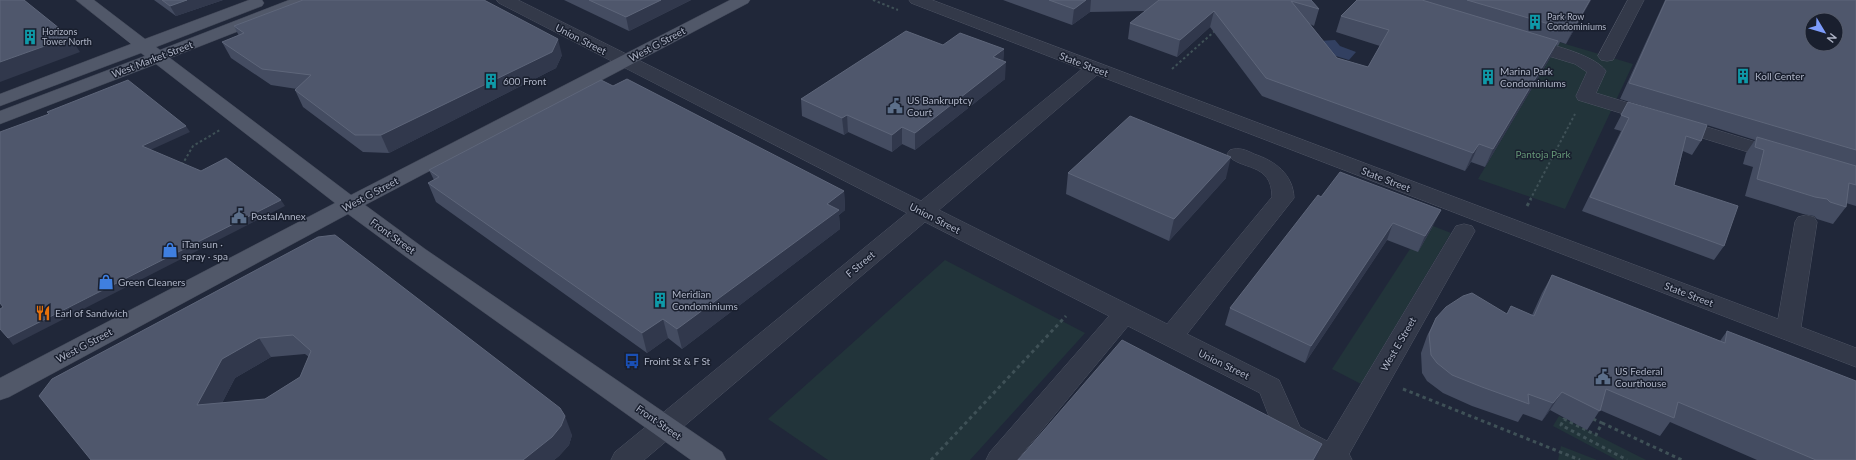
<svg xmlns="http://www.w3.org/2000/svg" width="1856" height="460" viewBox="0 0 1856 460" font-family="Lato,sans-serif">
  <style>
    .green { fill: #22343a }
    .water { fill: #324061 }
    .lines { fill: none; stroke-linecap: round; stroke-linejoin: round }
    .minor-casing { stroke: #4e5464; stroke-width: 1 }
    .major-casing { stroke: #3d4353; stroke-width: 1 }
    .path-far1 { stroke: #3f5157; stroke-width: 2; stroke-dasharray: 2.5 2.5; stroke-linecap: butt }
    .path { stroke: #3f5157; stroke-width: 3; stroke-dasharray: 3.5 3.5; stroke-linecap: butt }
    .minor { fill: #333949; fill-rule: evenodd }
    .major { fill: #515869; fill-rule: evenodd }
    .wall { fill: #444c61; fill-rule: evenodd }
    .shaded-wall { fill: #31384c }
    .building { fill: #4f576c; stroke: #5e667a; fill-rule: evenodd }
    .labels { text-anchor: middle; stroke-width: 3; stroke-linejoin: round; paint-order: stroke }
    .far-poi-label { font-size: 9px; fill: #aeb4c6; stroke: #191f2e; text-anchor: start }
    .street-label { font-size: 10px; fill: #aeb4c6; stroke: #191f2e }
    .poi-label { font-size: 10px; fill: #aeb4c6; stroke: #191f2e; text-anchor: start }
    .park-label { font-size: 10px; fill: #659777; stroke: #191f2e }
  </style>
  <rect width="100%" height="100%" fill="#202739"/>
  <g class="green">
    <path d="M1416,0L1633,64L1565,209L1478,179L1550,58Z"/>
    <path d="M1433,226L1451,233L1361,384L1332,369L1410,249Z"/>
    <path d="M945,260L1085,333L970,460H828L768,419Z"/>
    <path d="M1559,416L1646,460H1617L1553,426Z"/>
    <path d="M1561,446L1597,460H1558Z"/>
  </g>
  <path class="water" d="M1335,40L1340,46L1356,52L1349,60L1326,53L1319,41Z"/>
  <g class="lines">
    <defs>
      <g id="minor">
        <path d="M497,0H518L921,201L1082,69L911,3L909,0H932L1778,319L1795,222L1798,217L1806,215L1814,217L1817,222L1801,327L1856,348V367L1097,75L939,210L1167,324L1272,197C1272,161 1239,171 1227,154L1230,150C1239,147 1246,150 1254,154C1275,161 1293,174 1294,198L1187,334L1279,380L1300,427L1327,441L1456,226L1464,224L1472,226L1475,231L1349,454L1352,460H1313L1279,442L1260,393L1128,326L1017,460H986L990,452L1109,316L925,222L644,460H611L615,452L907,213L499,3Z"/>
        <path d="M1628,0H1644L1613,60L1607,61L1601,60L1598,56Z"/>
        <path d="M1525,38C1546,43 1594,54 1606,71L1596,93L1785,151L1788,155L1785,159L1778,161L1771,159L1578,100L1576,96L1587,72L1575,64L1519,47L1516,43L1519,39Z"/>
      </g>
      <path id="major" d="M76,0H94L145,39L249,0H262L264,3L262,6L156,47L160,50L289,0H312L310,3L170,58L351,195L730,0H750L748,3L365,205L425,249L722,452L726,460H691L409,259L348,214L9,397L0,400V378L335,203L156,64L0,124V111L145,56L141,53L0,106V94L131,44Z"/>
    </defs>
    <use href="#minor" class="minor-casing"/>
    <use href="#major" class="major-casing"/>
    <g class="path-far1">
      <path d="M873,0L898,10"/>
      <path d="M1172,69L1216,30"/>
      <path d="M182,165L193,146L220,130"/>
      <path d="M1530,200L1575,114"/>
    </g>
    <g class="path">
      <path d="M1527,206L1531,199"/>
      <path d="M1403,389L1580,460"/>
      <path d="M1593,419L1602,423L1596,435L1564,419L1561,425L1627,460"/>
      <path d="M1602,423L1682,460"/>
      <path d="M931,460L1066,316"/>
    </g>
    <use href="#minor" class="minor"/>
    <use href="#major" class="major"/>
  </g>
  <g class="wall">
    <path d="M154,0H223L176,16Z"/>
    <path d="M564,0H691L629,31Z"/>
    <path d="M1003,0H1311L1319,9L1314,26L1310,24L1337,58L1368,67L1380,46L1336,32L1341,16L1357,0H1591L1566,44L1560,42L1558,46L1556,45L1550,58L1485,167L1471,162L1465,171L1262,96L1210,27L1177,57L1128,39L1130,23L1145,11L1090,12L1072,25Z"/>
    <path d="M1665,0H1856V206L1846,203V207L1833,224L1817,219L1814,216L1803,214L1745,196L1753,167L1743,164L1746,153L1755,140L1707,125L1701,141L1692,155L1683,151L1674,185L1724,246L1714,260L1582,211L1621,131L1614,129L1628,102L1689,120L1620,99Z"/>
    <path d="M234,26L562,55L556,68L389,153L363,152L303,107L295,90L297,89L271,85L231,58L222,42L239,36Z"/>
    <path d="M943,45L1004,49L1003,61L1005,79L915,150L902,144L892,152L848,132L844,135L802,116L801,99Z"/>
    <path d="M613,86L844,191L845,210L839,215L840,229L682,349L668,338L647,353L436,202L428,183L434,180L429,170Z"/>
    <path d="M1068,173L1226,178L1169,241L1066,194Z"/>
    <path d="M1321,197L1433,226L1418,252L1387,240L1305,363L1225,325L1230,308Z"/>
    <path d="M318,237L572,435L569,445L559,456L554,460H91ZM305,354L309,357L300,377L265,399L222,403L235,378L271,357Z"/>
    <path d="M1552,275L1720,341L1727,331L1856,460H1757L1670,422L1660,436L1600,410L1587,430L1550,410L1542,421L1523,414L1518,422L1472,406L1443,393L1427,381L1422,373L1421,353L1427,336L1436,318L1507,314L1511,306L1532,315L1542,293Z"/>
  </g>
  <g class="shaded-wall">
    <path d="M187,0H223L176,16L170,6Z"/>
    <path d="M661,0H691L629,31L626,17Z"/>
    <path d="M1086,0H1091L1090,12L1072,25L1074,9Z"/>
    <path d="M1590,0H1591L1566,44L1574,28Z"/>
    <path d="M1214,11L1210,27L1177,57L1180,40Z"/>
    <path d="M70,37L80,52L0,82V62Z"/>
    <path d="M558,39L562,55L556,68L389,153L381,135Z"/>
    <path d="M1558,41L1550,58L1485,167L1493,149Z"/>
    <path d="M1004,49L1003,65L1006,62L1005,79L915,150V133L993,57Z"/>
    <path d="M847,115L848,132L844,135L842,118Z"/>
    <path d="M186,126L190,132L146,152L142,146Z"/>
    <path d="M902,127V144L892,152V135Z"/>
    <path d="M1479,144L1471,162L1465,171L1473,153Z"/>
    <path d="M1231,157L1226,178L1169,241L1174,219Z"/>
    <path d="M844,191L845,210L839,215L840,229L682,349L677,329L827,204Z"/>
    <path d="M281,200L285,206L13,345L8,338Z"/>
    <path d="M1441,210L1433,226L1418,252L1425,236Z"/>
    <path d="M1393,223L1387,240L1305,363L1311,346Z"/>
    <path d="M663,319L668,338L647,353L642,333Z"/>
    <path d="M259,338L271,357L235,378L211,424L197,405L222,359Z"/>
    <path d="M1562,392L1550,410L1542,421L1553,403Z"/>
    <path d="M565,416L572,435L569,445L559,456L554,460H523Z"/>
    <path d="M1322,444L1316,460H1313Z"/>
  </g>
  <g class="building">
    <path d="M0,0H24L70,37L0,62Z"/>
    <path d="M162,0H187L170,6Z"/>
    <path d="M303,0H484L558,39L552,52L381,135H355L295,90L311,75L262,69L222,42L244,33L234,26Z"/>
    <path d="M589,0H661L626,17Z"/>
    <path d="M1049,0H1086L1074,9Z"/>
    <path d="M1159,0H1311L1319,9L1291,1L1337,58L1368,67L1389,30L1341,16L1357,0H1422L1558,41L1493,149L1479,144L1473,153L1266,78L1214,11L1180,40L1130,23Z"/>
    <path d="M1467,0H1590L1574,28L1567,26L1566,29Z"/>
    <path d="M1666,0H1856V150L1629,83ZM1812,20H1836V44H1812Z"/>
    <path d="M906,31L943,45L960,33L1004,49L993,57L1006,62L915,133L902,127L892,135L847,115L842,118L801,99Z"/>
    <path d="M627,79L844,191L827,204L839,210L677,329L663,319L642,333L428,183L439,177L429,170L601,80L613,86Z"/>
    <path d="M128,80L186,126L142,146L201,171L226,158L281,200L8,338L0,329V309L3,307L0,303V132L49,114L47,112Z"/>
    <path d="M1628,102L1707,125L1701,141L1686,136L1674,185L1738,206L1724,246L1590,197L1629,118L1621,115Z"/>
    <path d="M1130,116L1231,157L1174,219L1068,173Z"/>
    <path d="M1757,137L1856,166V185L1849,183L1846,207L1830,202L1827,199L1815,197L1757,179L1764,150L1755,147Z"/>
    <path d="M1340,172L1441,210L1425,236L1393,223L1311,346L1230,308L1318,195L1321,197Z"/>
    <path d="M335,235L560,408L565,416L561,426L552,437L523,460H91L39,396L52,379L318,237ZM293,335L311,351L300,377L265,399L197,405L222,359L259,338Z"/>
    <path d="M1552,275L1725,343L1727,331L1856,381V460H1816L1678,402L1674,418L1606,389L1600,411L1562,392L1553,403L1528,394L1529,404L1482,387L1452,375L1437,363L1431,355L1429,334L1436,318L1446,307L1463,296L1472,293L1507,314L1511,306L1534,316Z"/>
    <path d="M1122,340L1322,444L1313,460H1018Z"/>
  </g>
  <defs>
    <symbol id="building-bare" viewBox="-9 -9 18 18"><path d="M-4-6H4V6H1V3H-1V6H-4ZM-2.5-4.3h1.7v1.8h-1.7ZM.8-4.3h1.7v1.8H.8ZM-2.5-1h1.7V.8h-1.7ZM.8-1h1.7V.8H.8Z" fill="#0f9aa8" stroke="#191f2e" stroke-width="2.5" paint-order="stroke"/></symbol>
    <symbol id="civic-bare" viewBox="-9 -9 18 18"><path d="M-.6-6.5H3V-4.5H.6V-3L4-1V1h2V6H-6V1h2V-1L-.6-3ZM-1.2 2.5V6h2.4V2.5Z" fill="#5c6f8a" stroke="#191f2e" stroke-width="2.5" paint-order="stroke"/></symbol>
    <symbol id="shop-bare" viewBox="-9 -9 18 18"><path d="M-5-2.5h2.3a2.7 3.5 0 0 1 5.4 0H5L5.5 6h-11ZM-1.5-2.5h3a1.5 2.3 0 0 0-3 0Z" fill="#3f7fe0" stroke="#191f2e" stroke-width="2.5" paint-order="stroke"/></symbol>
    <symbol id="restaurant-bare" viewBox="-9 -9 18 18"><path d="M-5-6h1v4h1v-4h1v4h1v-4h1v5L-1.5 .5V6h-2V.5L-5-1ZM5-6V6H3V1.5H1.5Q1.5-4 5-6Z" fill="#e8710a" stroke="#191f2e" stroke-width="2.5" paint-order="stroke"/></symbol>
    <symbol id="bus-bare" viewBox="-9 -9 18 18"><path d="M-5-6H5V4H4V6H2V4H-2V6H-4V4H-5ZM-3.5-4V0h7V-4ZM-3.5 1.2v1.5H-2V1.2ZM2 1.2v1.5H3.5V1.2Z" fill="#1a4fb4" stroke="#191f2e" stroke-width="2.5" paint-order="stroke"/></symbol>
  </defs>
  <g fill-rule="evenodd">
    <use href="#building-bare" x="1524" y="11" width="22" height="22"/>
    <use href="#building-bare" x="19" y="26" width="22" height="22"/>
    <use href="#building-bare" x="1732" y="65" width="22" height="22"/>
    <use href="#building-bare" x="1477" y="66" width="22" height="22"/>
    <use href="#building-bare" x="480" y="70" width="22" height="22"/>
    <use href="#civic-bare" x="884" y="95" width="22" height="22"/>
    <use href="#civic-bare" x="228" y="205" width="22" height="22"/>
    <use href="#shop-bare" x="159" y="239" width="22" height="22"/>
    <use href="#shop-bare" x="95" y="271" width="22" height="22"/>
    <use href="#building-bare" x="649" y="289" width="22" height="22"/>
    <use href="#restaurant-bare" x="32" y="302" width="22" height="22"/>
    <use href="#bus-bare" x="621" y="350" width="22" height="22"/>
    <use href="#civic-bare" x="1592" y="366" width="22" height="22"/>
  </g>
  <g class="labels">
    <g class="far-poi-label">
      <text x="1547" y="20">Park Row<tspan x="1547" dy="10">Condominiums</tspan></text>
      <text x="42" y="35">Horizons<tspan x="42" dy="10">Tower North</tspan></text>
    </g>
    <g class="street-label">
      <text transform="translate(581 39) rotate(27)" y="4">Union Street</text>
      <text transform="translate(657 44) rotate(-28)" y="4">West G Street</text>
      <text transform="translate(152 59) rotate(-21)" y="4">West Market Street</text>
      <text transform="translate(1084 64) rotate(21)" y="4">State Street</text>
      <text transform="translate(1386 179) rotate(21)" y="4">State Street</text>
      <text transform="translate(370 194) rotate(-28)" y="4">West G Street</text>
      <text transform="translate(935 218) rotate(27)" y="4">Union Street</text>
      <text transform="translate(393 236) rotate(36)" y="4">Front Street</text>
      <text transform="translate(860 264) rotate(-40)" y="4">F Street</text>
      <text transform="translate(1689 294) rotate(21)" y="4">State Street</text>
      <text transform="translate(1398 344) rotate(-60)" y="4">West E Street</text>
      <text transform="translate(84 345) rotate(-28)" y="4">West G Street</text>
      <text transform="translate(1224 364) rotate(26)" y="4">Union Street</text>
      <text transform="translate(659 422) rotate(35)" y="4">Front Street</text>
    </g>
    <g class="poi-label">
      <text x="1500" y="75">Marina Park<tspan x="1500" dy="12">Condominiums</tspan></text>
      <text x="1755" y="80">Koll Center</text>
      <text x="503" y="85">600 Front</text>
      <text x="907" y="104">US Bankruptcy<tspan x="907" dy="12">Court</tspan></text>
      <text x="251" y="220">PostalAnnex</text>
      <text x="182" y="248">iTan sun ·<tspan x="182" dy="12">spray · spa</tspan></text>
      <text x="118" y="286">Green Cleaners</text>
      <text x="672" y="298">Meridian<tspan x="672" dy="12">Condominiums</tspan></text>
      <text x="55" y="317">Earl of Sandwich</text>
      <text x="644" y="365">Froint St &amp; F St</text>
      <text x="1615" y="375">US Federal<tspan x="1615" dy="12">Courthouse</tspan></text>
    </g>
    <g class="park-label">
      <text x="1543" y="158">Pantoja Park</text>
    </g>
  </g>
  <g transform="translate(1824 32) rotate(128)"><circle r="19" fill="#191f2e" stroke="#555b6b"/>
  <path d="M0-3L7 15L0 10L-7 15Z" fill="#7d9cfb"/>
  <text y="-6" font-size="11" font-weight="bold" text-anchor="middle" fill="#aeb4c6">N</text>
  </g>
</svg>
